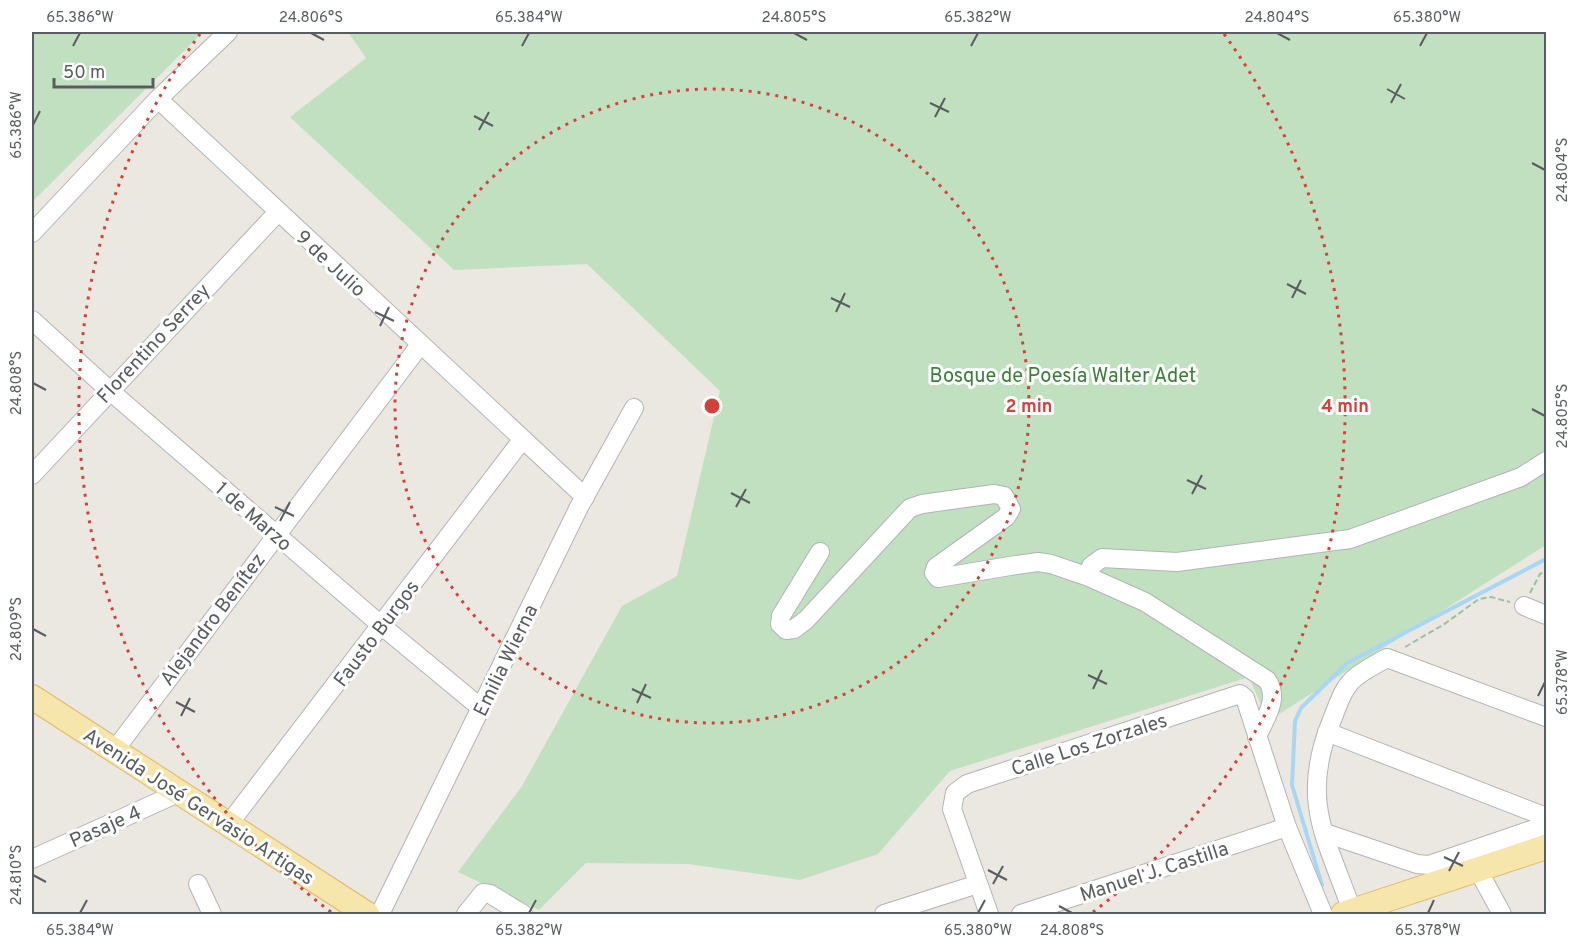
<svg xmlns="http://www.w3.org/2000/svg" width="1578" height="946" viewBox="0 0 1578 946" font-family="Overpass,sans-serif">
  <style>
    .green { fill: #c1e0c0 }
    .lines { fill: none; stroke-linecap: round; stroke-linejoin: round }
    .stream { stroke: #a7d7f5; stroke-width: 4 }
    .minor-casing { stroke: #b2b4b7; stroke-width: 20 }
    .major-casing { stroke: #e2b863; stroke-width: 26 }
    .path { stroke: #9ac1a3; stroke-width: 2; stroke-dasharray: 6 3; stroke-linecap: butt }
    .minor { stroke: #fff; stroke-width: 18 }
    .major { stroke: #f6e6ab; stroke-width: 24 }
    .ticks { fill: none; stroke: #5a5d60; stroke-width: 2 }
    .ring { fill: none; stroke: #d6403c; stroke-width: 3; stroke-dasharray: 3 6 }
    .labels { text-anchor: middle; stroke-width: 6; stroke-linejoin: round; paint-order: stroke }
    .street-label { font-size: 20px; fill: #5a5d60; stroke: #fff }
    .park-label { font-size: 20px; fill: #3d7d3c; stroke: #fff }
    .centre { fill: #d6403c; stroke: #fff; stroke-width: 3 }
    .ring-label { font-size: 18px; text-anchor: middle; font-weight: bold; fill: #d6403c; stroke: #fff; stroke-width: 6; stroke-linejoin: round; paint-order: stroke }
    .neatline { fill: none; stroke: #5a5d60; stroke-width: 2 }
    .ticks-label { font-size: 15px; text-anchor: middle; fill: #5a5d60 }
  </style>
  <rect width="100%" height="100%" fill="#ebe8e1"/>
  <g class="green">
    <path d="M32,32H203L32,202Z"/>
    <path d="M348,32H1546V545L1268,721L1249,677L950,771L878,854L800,880L688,864L586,863L539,910L458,872L522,786L622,606L677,576L720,391L587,264L454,270L290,117L366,58Z"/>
  </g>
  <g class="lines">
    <path class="stream" d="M1322,885L1292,785L1295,721L1301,708L1347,663L1546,559"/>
    <defs>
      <g id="minor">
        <path d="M158,99L585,497"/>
        <path d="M32,233L158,99L228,32"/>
        <path d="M32,320L109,390L382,626L481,708"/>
        <path d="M32,475L277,213"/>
        <path d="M820,552L781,616L780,624L786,630L794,629L806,620L910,508L922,504L994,494L1004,496L1011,509L1006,517L936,567L934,573L938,578L1016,565L1038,562L1051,564L1089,577L1145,602L1267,680C1280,699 1265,718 1257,737"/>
        <path d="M1089,577L1091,566L1102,558L1177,562L1350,539L1521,477L1546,461"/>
        <path d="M1524,606L1546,615"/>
        <path d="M1327,732L1546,817"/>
        <path d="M114,751L420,345"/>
        <path d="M228,825L522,440"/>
        <path d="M1325,833L1417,864L1429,865L1546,825"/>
        <path d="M32,859L178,793"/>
        <path d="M1478,870L1502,914"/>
        <path d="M198,884L212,914"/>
        <path d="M1352,911C1327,839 1300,802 1330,725C1347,681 1345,681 1387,658L1546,717"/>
        <path d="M380,914L579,507L634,408"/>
        <path d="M466,914L483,893L490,894L523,914"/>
        <path d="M884,914L978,884"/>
        <path d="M989,914L952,809L955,793L967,784L1240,694L1245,698L1287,827L1323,914"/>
        <path d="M1021,914L1287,827"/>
      </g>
      <g id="major">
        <path d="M32,697L367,914"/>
        <path d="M1343,914L1546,847"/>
      </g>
    </defs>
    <use href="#minor" class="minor-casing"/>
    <use href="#major" class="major-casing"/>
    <g class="path">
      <path d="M1530,593L1540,574L1546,571"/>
      <path d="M1405,647L1443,625L1479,599L1491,597L1510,602"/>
    </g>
    <use href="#minor" class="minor"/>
    <use href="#major" class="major"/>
  </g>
  <path class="ticks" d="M311,33L324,40M794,33L807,40M1277,33L1290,40M73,46L80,33M522,46L529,33M971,46L978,33M1420,46L1427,33M1387,89L1405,99M930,103L949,112M1391,103L1401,84M474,116L493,126M935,117L945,98M33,125L40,111M479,130L489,112M1532,163L1545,170M1287,284L1306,294M831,298L850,307M1292,298L1301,280M375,312L394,321M836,312L845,293M380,326L389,307M33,383L46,390M1532,409L1545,416M1187,480L1206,489M731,493L750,503M1192,494L1202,475M275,507L294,516M736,507L746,489M280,521L290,502M33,629L46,636M1088,675L1107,684M632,689L651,698M1093,689L1102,670M1538,696L1545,682M176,702L195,712M637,703L646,684M181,716L190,698M1444,857L1463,866M988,870L1007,880M1449,871L1459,852M33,875L46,882M993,884L1003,866M1059,906L1072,913M80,913L87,900M529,913L536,900M978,913L985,900M1428,913L1434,900"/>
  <g class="ring">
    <circle cx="712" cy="406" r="317"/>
    <path d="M331 912A633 633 0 0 1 200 34M1224 34A633 633 0 0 1 1093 912"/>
  </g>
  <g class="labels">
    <g class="street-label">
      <text transform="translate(331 263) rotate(43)" y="7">9 de Julio</text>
      <text transform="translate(153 343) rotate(-47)" y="7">Florentino Serrey</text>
      <text transform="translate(254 516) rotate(41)" y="7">1 de Marzo</text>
      <text transform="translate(212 619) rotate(-53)" y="7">Alejandro Benítez</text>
      <text transform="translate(376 633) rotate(-53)" y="7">Fausto Burgos</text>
      <text transform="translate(505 660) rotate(-64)" y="7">Emilia Wierna</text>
      <text transform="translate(1089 744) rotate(-18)" y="7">Calle Los Zorzales</text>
      <text transform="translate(199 806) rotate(33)" y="7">Avenida José Gervasio Artigas</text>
      <text transform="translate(105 826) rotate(-24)" y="7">Pasaje 4</text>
      <text transform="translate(1154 871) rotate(-18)" y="7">Manuel J. Castilla</text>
    </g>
    <g class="park-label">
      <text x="1063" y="382">Bosque de Poesía Walter Adet</text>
    </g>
  </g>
  <circle cx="712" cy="406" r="9" class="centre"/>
  <g class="ring-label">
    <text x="1029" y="412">2 min</text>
    <text x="1345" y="412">4 min</text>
  </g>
  <rect width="1578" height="946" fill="none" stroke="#ffffff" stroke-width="66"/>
  <path d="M54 78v9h99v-9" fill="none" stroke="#5a5d60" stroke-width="3"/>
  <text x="63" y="78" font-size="18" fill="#5a5d60" stroke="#ffffff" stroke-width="4.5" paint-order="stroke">50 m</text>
  <rect x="33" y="33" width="1512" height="880" class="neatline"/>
  <g class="ticks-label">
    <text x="80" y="22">65.386°W</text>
    <text x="311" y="22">24.806°S</text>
    <text x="529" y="22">65.384°W</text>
    <text x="794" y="22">24.805°S</text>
    <text x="978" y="22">65.382°W</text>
    <text x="1277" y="22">24.804°S</text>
    <text x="1427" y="22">65.380°W</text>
    <text transform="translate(16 125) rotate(-90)" y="5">65.386°W</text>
    <text transform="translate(1562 170) rotate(-90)" y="5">24.804°S</text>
    <text transform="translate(16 383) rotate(-90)" y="5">24.808°S</text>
    <text transform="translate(1562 416) rotate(-90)" y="5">24.805°S</text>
    <text transform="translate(16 629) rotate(-90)" y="5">24.809°S</text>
    <text transform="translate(1562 682) rotate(-90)" y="5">65.378°W</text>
    <text transform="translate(16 875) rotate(-90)" y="5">24.810°S</text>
    <text x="80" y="935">65.384°W</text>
    <text x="529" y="935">65.382°W</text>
    <text x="978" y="935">65.380°W</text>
    <text x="1072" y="935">24.808°S</text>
    <text x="1428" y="935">65.378°W</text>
  </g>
</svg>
